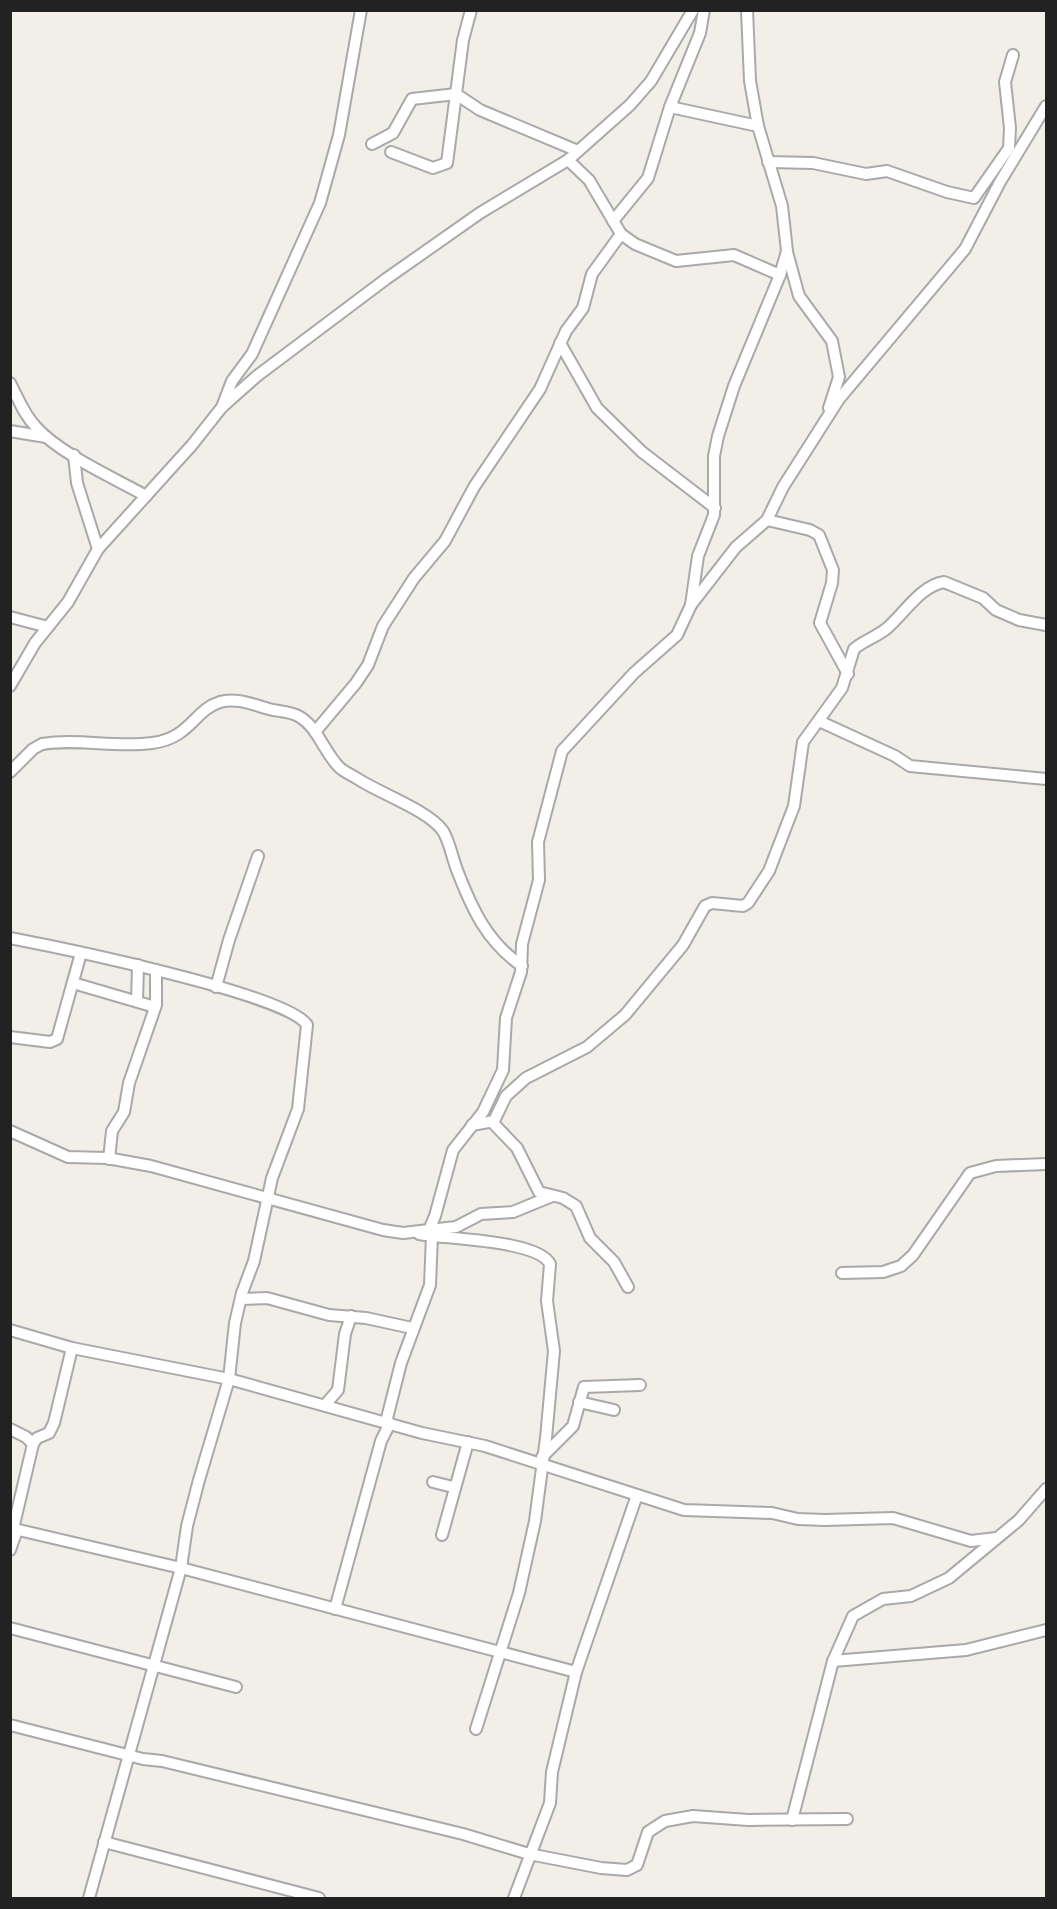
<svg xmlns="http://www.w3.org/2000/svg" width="1057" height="1909" viewBox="0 0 1057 1909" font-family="'Nunito Sans',sans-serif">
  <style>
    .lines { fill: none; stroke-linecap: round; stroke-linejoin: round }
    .minor-casing { stroke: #a9a9a9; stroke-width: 14 }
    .minor { stroke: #fff; stroke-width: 10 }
  </style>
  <rect width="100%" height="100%" fill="#f2efe9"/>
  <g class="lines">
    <defs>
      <g id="minor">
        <path d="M670,107L758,126"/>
        <path d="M372,144L393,133L412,99L456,94L480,110L578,151"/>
        <path d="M391,152L433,168L447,163L463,40L471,10"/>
        <path d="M568,160L589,180L621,234L635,244L676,261L734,255L780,275"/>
        <path d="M768,162L813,163L866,174L887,171L947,192L974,198L1009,148L1010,128L1005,82L1013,55"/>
        <path d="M613,221L648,178L670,107L700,33L704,10"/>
        <path d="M787,252L799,296L832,341L839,377L829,408"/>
        <path d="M560,343L597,408L642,452L715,508"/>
        <path d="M10,383C18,398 24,415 36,427C60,454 114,478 146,496"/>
        <path d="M222,407L232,381L252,354L320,203L339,135L361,10"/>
        <path d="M10,431L46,437"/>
        <path d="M74,455L77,483L98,549"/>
        <path d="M767,520L810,530L819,535L833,570L832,583L820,623L848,674"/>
        <path d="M691,605L698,556L714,515V456L718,436L734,386L780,275L787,251L782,206L758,126L750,81L747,10"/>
        <path d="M10,617L48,627"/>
        <path d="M10,686L35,643L68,602L98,549L192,445L222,407L257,376L386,279L480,213L568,160L630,105L651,81L693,10"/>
        <path d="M819,721L895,756L910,766L1046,779"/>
        <path d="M315,732L356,683L368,665L383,626L414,578L445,541L474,487L540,389L566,331L583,308L592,274L621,234"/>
        <path d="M10,772L33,749L42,744C78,738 115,748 152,743C191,738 194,710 220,702C236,697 254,705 269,709C280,712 290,711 300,717C318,728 324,752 339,767C344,772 352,775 358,779C379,793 428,810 443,831C450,843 452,857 457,870C472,909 487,942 522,966"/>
        <path d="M10,938C57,947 288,994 307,1025L298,1109L272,1178L254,1261L242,1293L235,1323L229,1379L199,1480L187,1526L181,1568L89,1898"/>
        <path d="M73,983L155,1007"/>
        <path d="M216,987L229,940L258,856"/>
        <path d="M137,1001L138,965"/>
        <path d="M10,1037L50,1042L57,1039L81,953"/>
        <path d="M492,1122L517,1148L539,1192L563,1198L576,1206L590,1238L614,1262L628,1287"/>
        <path d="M472,1125L494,1121L506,1096L526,1078L587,1047L625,1015L683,945L705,906L712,903L743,906L748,903L769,871L794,806L803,742L842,688L854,649C863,641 876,637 886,629C904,614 920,586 944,582L983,598L996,610L1019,620L1046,625"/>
        <path d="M10,1131L68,1157L107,1158L151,1166L383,1230L403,1233L429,1230L435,1216L453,1150L483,1112L503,1070L506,1018L521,972L522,944L539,880L538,842L562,751L634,673L677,635L691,605L736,547L767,520L783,487L839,399L965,249L1000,182L1046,106"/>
        <path d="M109,1159L112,1131L124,1112L129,1083L156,1005V970"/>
        <path d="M429,1230L456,1227L481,1214L513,1212L552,1196"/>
        <path d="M419,1234C446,1239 538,1240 550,1264L547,1301L554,1351L546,1438L535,1521L519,1593L476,1729"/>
        <path d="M842,1273L883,1272L901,1266L913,1255L970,1173L996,1166L1046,1164"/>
        <path d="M241,1299L267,1298L329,1315L366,1318L412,1328"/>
        <path d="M10,1330L72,1348L229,1379L422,1433L485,1446L684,1510L772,1513L798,1519L825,1520L893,1518L971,1541L996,1538"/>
        <path d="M579,1402L614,1410"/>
        <path d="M325,1405L338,1390L345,1334L351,1316"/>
        <path d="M386,1422L401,1363L430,1285L432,1236"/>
        <path d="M10,1429L26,1437L33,1444"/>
        <path d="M542,1457L573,1426L584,1387L640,1385"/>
        <path d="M433,1482L453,1487"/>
        <path d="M10,1528L181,1568L576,1672"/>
        <path d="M13,1529L33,1444L37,1438L49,1433L54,1423L72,1348"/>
        <path d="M442,1535L468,1442"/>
        <path d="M10,1550L17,1530"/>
        <path d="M335,1609L381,1441L390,1423"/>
        <path d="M10,1628L236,1687"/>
        <path d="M833,1661L966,1650L1046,1630"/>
        <path d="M10,1725L143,1759L162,1761L463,1834L529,1854L601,1868L627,1870L637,1865L648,1832L665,1821L693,1816L748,1820L847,1819"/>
        <path d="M792,1820L833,1661L853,1616L883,1599L911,1596L949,1578L1019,1520L1046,1489"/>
        <path d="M104,1842L319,1898"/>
        <path d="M514,1898L550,1803L552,1772L576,1672L637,1495"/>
      </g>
    </defs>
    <use href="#minor" class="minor-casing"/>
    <use href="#minor" class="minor"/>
  </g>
  <rect width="1057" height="1909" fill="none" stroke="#222222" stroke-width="24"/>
</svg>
